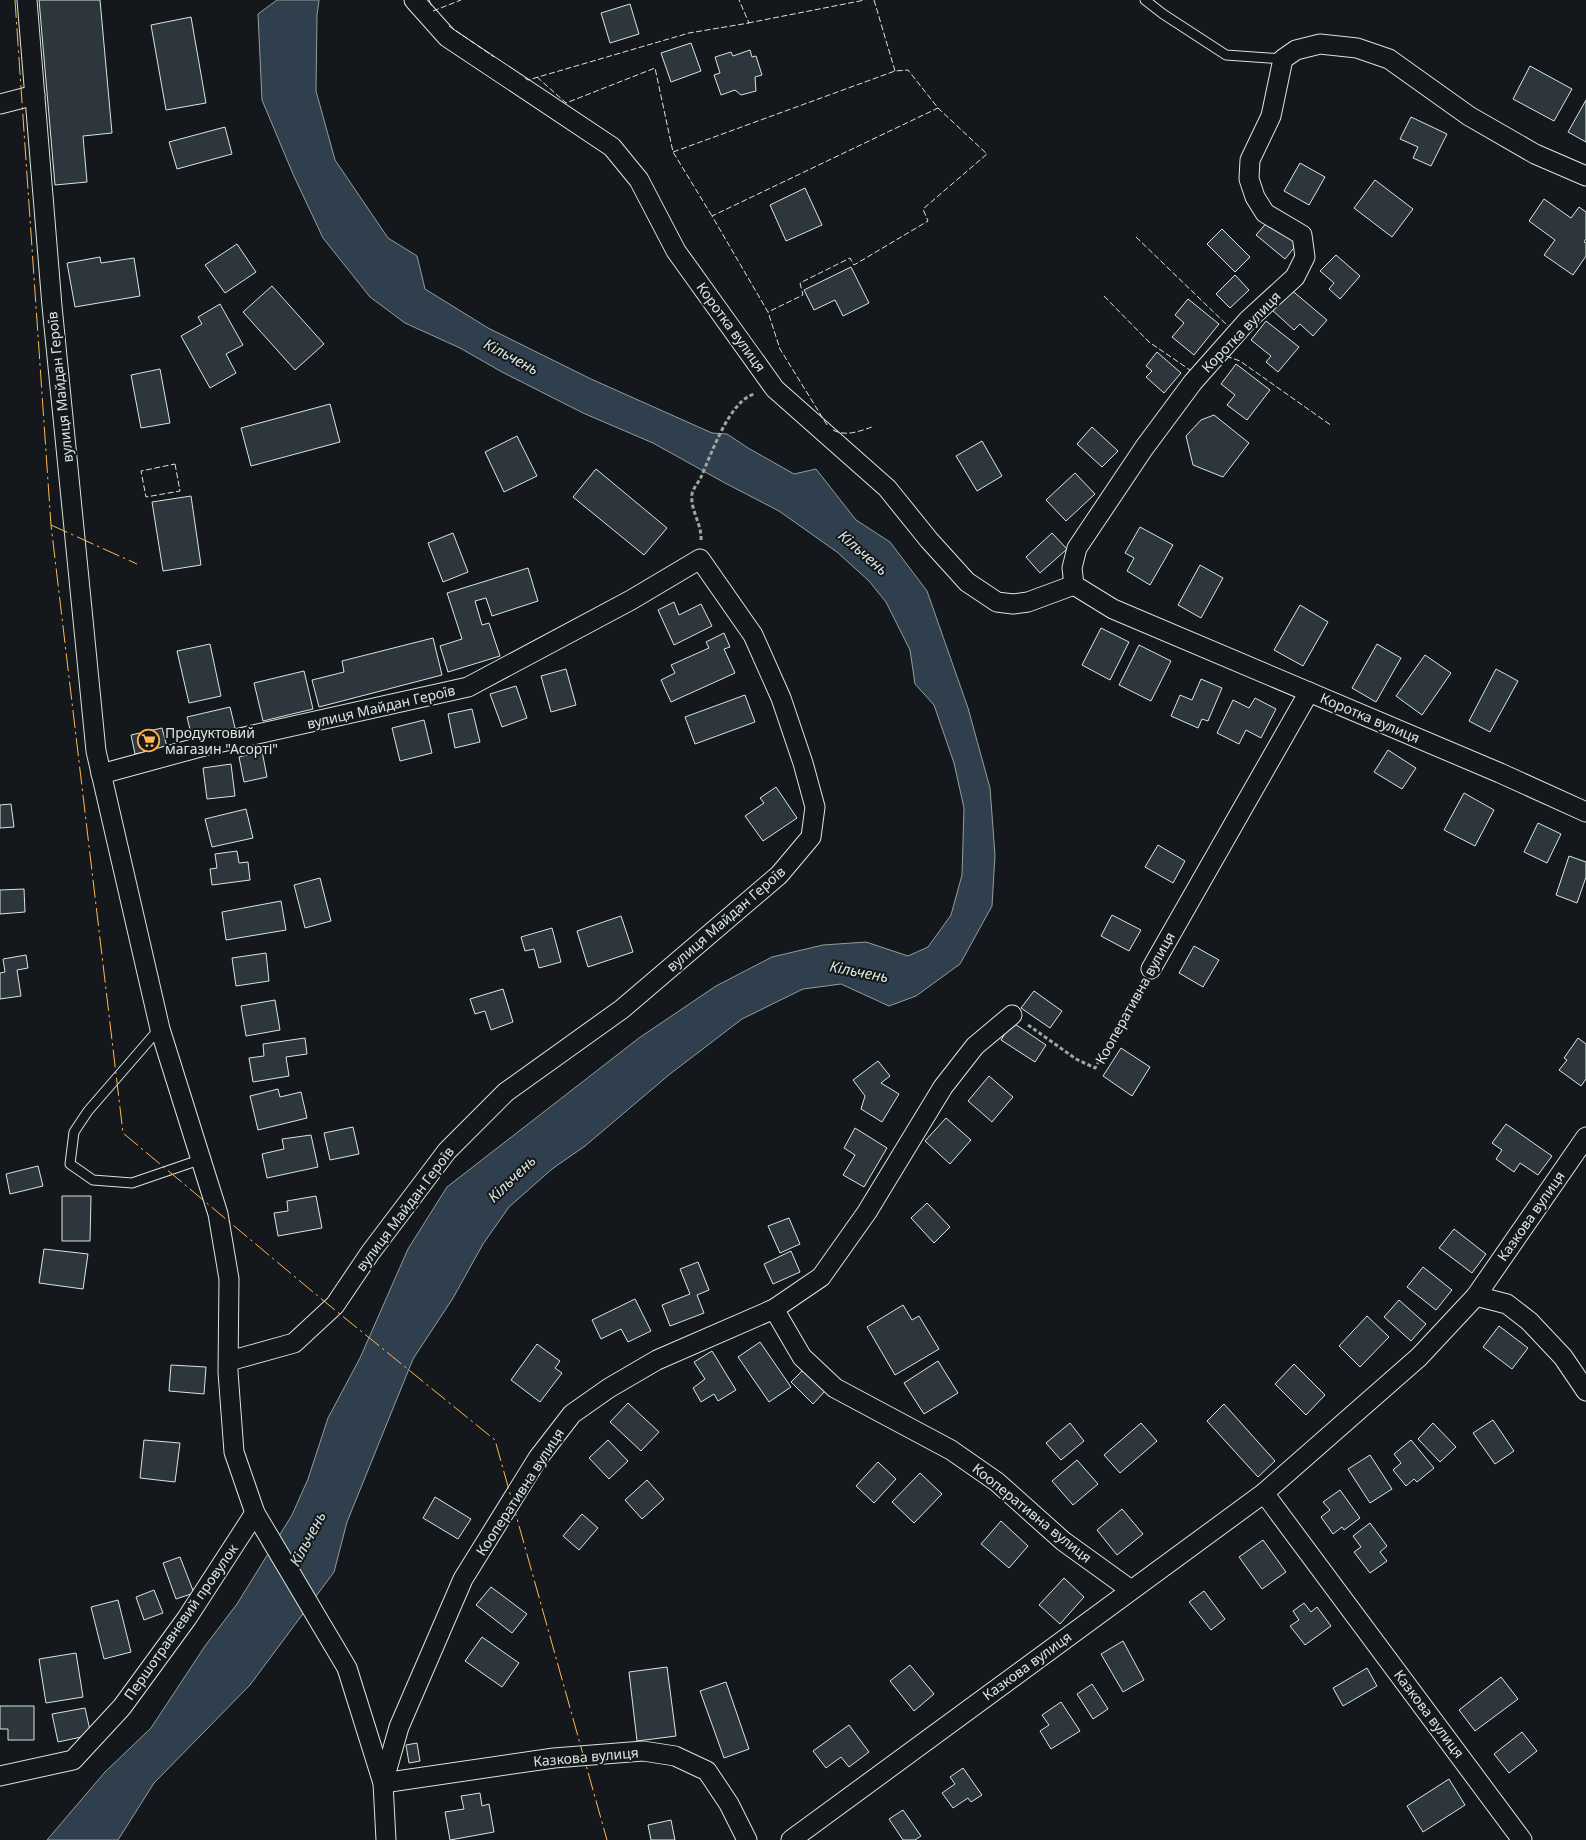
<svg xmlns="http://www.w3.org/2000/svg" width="1586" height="1840" viewBox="0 0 1586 1840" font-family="'Noto Sans',sans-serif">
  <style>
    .water { fill: #2f3f4d; stroke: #939e99 }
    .building { fill: #2c363c; stroke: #d8e6dc }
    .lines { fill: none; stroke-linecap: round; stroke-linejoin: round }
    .lane-casing { stroke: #d8e6dc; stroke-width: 11 }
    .street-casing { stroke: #d8e6dc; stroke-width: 21 }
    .path { stroke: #9da8a2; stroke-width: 3; stroke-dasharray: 4 2.5; stroke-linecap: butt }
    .lane { stroke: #14181c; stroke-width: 9 }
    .street { stroke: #14181c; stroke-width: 19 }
    .fence { stroke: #d8e6dc; stroke-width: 1; stroke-dasharray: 6 2.5; stroke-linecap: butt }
    .power { stroke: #ffb74d; stroke-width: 1; stroke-dasharray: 18 4 2.5 4; stroke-linecap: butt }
    .labels { text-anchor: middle; stroke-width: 4; stroke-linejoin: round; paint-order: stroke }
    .street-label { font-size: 14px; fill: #d8e6dc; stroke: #14181c }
    .poi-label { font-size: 14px; fill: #d8e6dc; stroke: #14181c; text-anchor: start }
    .water-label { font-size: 15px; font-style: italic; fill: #d8e6dc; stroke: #14181c }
  </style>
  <rect width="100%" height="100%" fill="#14181c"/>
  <path class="water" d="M277,0H319L317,15L316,91L335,160L388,238L417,256L425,289L488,328L591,379L712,433L727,434L748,448L794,474L816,469L856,520L890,542L927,591L968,708L990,788L995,855L992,906L960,964L916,996L889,1006L841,984L803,989L742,1019L670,1074L585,1146L552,1169L509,1207L483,1244L453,1298L413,1359L347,1522L334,1572L250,1685L154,1783L118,1840H47L105,1772L151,1728L205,1646L237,1604L292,1515L308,1479L328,1418L360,1358L408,1249L447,1187L639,1038L716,986L772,957L823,945L866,942L908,956L928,947L951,915L962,875L964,808L954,763L934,705L915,684L910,650L886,602L869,581L837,552L779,511L725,483L653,443L583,413L502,372L460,348L405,323L370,297L323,238L293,174L262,100L258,14Z"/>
  <g class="building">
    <path d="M39,0H100L112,133L83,136L87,182L55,185Z"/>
    <path d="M630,4L639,34L610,43L601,13Z"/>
    <path d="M191,17L206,103L166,110L151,25Z"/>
    <path d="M691,43L701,71L671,82L661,53Z"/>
    <path d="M750,50L752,57L756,56L762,75L755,77L756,91L741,95L735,90L721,95L714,75L720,73L715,57L731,52L733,56Z"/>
    <path d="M1530,66L1572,89L1554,121L1513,99Z"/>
    <path d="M1586,100V142L1568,132Z"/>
    <path d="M1411,117L1447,134L1431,166L1413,158L1418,147L1400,139Z"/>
    <path d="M225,127L232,154L177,169L169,142Z"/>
    <path d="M1300,163L1325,177L1309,205L1284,191Z"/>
    <path d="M1375,180L1413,209L1392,237L1354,208Z"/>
    <path d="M805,188L822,225L786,241L770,205Z"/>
    <path d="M1544,199L1571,218L1579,207L1586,212V239L1584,242L1586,243V256L1573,275L1544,255L1555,240L1529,221Z"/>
    <path d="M1270,219L1298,243L1285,259L1256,235Z"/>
    <path d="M1222,229L1250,257L1235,272L1207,244Z"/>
    <path d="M237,244L256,272L225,293L205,265Z"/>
    <path d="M1336,255L1360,276L1340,299L1329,289L1334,283L1320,271Z"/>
    <path d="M100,257L101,263L134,258L140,296L75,307L67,263Z"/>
    <path d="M851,267L869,303L843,316L835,300L814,310L804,290Z"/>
    <path d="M1235,275L1249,290L1230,308L1216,294Z"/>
    <path d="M272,286L324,344L295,370L243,312Z"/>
    <path d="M1289,288L1327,320L1313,336L1300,324L1294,330L1271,309Z"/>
    <path d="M1188,299L1219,324L1194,355L1172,337L1184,323L1175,315Z"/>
    <path d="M220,304L243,345L226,354L236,373L210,388L181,336L202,324L198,317Z"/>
    <path d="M1266,321L1299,347L1278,372L1266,362L1271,356L1251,340Z"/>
    <path d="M1157,352L1181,373L1164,393L1146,377L1152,371L1146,366Z"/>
    <path d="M1236,364L1270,390L1247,420L1227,405L1235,395L1221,384Z"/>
    <path d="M160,369L170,423L141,428L131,375Z"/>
    <path d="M330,404L340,442L251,466L241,428Z"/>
    <path d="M1214,415L1249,443L1223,477L1193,465L1186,436L1201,420Z"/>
    <path d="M1092,427L1118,451L1102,467L1077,444Z"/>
    <path d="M517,436L537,476L504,492L485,452Z"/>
    <path d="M982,441L1002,476L977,491L956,456Z"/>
    <path d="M596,469L667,528L644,555L573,497Z"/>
    <path d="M1075,473L1095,494L1066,521L1046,500Z"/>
    <path d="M191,496L201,565L163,571L152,502Z"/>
    <path d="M1140,527L1173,545L1150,585L1127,571L1134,558L1125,553Z"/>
    <path d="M453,533L468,572L443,582L428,543Z"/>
    <path d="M1052,533L1067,549L1040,573L1026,557Z"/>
    <path d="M1200,565L1223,578L1201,618L1178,605Z"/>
    <path d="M528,568L538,601L492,616L486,598L475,601L482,625L489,623L500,656L448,672L440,646L462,639L447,593Z"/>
    <path d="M674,602L679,615L701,604L712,626L674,645L658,610Z"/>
    <path d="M1300,605L1328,622L1303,666L1274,650Z"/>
    <path d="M1101,628L1129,642L1110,680L1082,665Z"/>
    <path d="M724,633L730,647L724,649L735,673L671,702L661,680L675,673L671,665L709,648L706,642Z"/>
    <path d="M433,638L442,675L319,707L312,680L344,672L342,661Z"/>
    <path d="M210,644L221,696L189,703L177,651Z"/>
    <path d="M1377,644L1401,658L1376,702L1352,688Z"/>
    <path d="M1139,645L1171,661L1151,701L1119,685Z"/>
    <path d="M1425,655L1451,673L1422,715L1396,696Z"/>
    <path d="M566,669L576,705L551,712L541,676Z"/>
    <path d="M1496,669L1518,681L1490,732L1469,721Z"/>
    <path d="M304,671L313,709L263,721L254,683Z"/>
    <path d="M1201,679L1222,688L1208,721L1202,719L1198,728L1171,716L1180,695L1192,700Z"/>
    <path d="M516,686L527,718L502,727L490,694Z"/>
    <path d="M745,695L755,722L695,744L685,717Z"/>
    <path d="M1255,698L1276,709L1261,738L1246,730L1239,744L1217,733L1233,700L1249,708Z"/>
    <path d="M230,707L235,728L192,738L187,717Z"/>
    <path d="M472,709L480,742L455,748L448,714Z"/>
    <path d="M424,720L432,753L400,761L392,728Z"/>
    <path d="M162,728L167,747L135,754L131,735Z"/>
    <path d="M1388,750L1416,768L1402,789L1374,772Z"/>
    <path d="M262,751L267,777L244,782L239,757Z"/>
    <path d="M231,764L235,796L207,799L203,768Z"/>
    <path d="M776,787L797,818L763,841L745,816L764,803L760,798Z"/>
    <path d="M1464,793L1494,810L1475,846L1444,830Z"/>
    <path d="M11,804L14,827L0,828V805Z"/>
    <path d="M246,809L253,838L212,847L205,819Z"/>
    <path d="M1538,823L1561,834L1547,863L1524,852Z"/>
    <path d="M1158,845L1185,861L1173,883L1145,867Z"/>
    <path d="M237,851L239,863L248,862L250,880L212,885L210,869L217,868L215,854Z"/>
    <path d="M1569,856L1586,862V877L1577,903L1556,895Z"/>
    <path d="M320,878L331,921L305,928L294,885Z"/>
    <path d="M24,889L25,912L0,914V890Z"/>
    <path d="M281,901L286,930L226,940L222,912Z"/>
    <path d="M1112,915L1141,930L1129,951L1101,936Z"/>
    <path d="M621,916L633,952L588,967L577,931Z"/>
    <path d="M552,928L561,962L539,968L534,949L525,951L521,937Z"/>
    <path d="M1194,946L1219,960L1203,987L1179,973Z"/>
    <path d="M266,953L269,981L236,986L232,958Z"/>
    <path d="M26,955L28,968L17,970L21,996L0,999V973L5,972L3,959Z"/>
    <path d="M503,989L513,1022L491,1030L485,1011L475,1014L470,999Z"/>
    <path d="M1034,991L1062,1011L1050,1028L1021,1008Z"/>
    <path d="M275,1000L280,1030L246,1036L241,1006Z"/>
    <path d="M1012,1022L1046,1045L1035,1062L1001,1040Z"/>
    <path d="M305,1038L307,1054L286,1057L289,1076L253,1082L249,1058L264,1056L263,1044Z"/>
    <path d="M1578,1038L1586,1044V1079L1581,1086L1559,1070L1567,1060L1564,1058Z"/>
    <path d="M1121,1048L1150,1067L1132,1096L1103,1076Z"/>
    <path d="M878,1061L890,1076L881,1083L899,1094L882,1122L861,1109L865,1096L853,1080Z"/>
    <path d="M989,1076L1013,1097L992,1122L968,1101Z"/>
    <path d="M278,1089L280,1097L301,1092L307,1118L258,1130L250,1096Z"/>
    <path d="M946,1118L971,1140L950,1164L925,1141Z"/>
    <path d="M1506,1124L1552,1156L1538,1175L1520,1163L1514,1172L1496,1159L1502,1150L1492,1143Z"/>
    <path d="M353,1127L359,1154L330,1160L324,1133Z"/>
    <path d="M855,1128L887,1148L864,1187L843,1175L855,1155L844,1148Z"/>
    <path d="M311,1135L318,1167L267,1178L262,1154L284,1149L282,1139Z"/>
    <path d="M38,1166L43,1186L10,1194L6,1174Z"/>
    <path d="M62,1196H91L90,1241H62Z"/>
    <path d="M316,1196L322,1228L278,1236L274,1213L288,1211L287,1201Z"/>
    <path d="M927,1203L950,1227L934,1243L911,1218Z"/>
    <path d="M789,1218L800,1244L780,1253L768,1226Z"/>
    <path d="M1454,1229L1486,1254L1472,1273L1439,1248Z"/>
    <path d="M44,1249L88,1254L83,1289L39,1283Z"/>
    <path d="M791,1251L800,1272L773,1284L764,1264Z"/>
    <path d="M698,1262L709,1290L697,1295L704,1313L670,1326L662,1305L690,1294L680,1269Z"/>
    <path d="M1423,1267L1452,1290L1436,1310L1407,1287Z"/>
    <path d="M635,1299L651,1331L628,1342L621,1329L601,1339L592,1320Z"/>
    <path d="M1399,1300L1426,1324L1411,1341L1384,1317Z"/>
    <path d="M903,1305L912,1320L919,1316L939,1349L895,1375L867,1327Z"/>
    <path d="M1367,1316L1389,1337L1360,1367L1339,1346Z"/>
    <path d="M1499,1326L1528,1348L1512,1369L1483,1347Z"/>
    <path d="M760,1342L791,1387L769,1402L738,1357Z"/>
    <path d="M537,1344L560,1361L555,1368L562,1373L540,1402L511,1380Z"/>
    <path d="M712,1351L736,1390L718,1401L714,1394L701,1402L693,1388L705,1379L694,1362Z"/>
    <path d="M938,1361L958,1393L924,1414L904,1383Z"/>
    <path d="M1294,1364L1325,1395L1306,1415L1275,1384Z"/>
    <path d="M171,1365L206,1367L204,1394L169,1391Z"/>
    <path d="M804,1369L826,1390L813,1404L791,1382Z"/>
    <path d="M628,1403L659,1432L641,1451L610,1422Z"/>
    <path d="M1224,1404L1275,1461L1258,1477L1207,1421Z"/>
    <path d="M1493,1420L1514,1451L1495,1464L1473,1433Z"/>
    <path d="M1070,1423L1084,1441L1061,1460L1046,1443Z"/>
    <path d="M1141,1423L1157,1441L1120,1473L1104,1455Z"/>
    <path d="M1433,1423L1456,1447L1440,1462L1418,1439Z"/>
    <path d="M144,1440L180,1443L175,1482L140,1478Z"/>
    <path d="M608,1440L628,1461L609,1479L589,1458Z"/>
    <path d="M1411,1440L1434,1468L1417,1482L1414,1479L1406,1486L1393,1470L1401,1463L1394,1454Z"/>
    <path d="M1370,1455L1392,1489L1370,1503L1348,1469Z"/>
    <path d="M1077,1460L1098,1484L1073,1505L1052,1481Z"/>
    <path d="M878,1462L896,1479L874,1503L856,1486Z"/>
    <path d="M920,1473L942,1494L914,1523L892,1502Z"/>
    <path d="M647,1480L664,1499L642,1519L625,1500Z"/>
    <path d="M1340,1490L1360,1518L1344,1530L1342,1527L1333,1534L1321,1517L1330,1510L1323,1502Z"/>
    <path d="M435,1497L471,1519L458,1539L423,1518Z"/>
    <path d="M1122,1509L1143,1534L1117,1555L1097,1530Z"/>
    <path d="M582,1514L598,1528L579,1550L563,1536Z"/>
    <path d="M1001,1521L1028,1546L1009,1568L981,1544Z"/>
    <path d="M1370,1523L1387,1546L1380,1552L1387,1561L1370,1573L1354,1552L1361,1547L1353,1536Z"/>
    <path d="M1263,1540L1286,1572L1262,1589L1239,1557Z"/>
    <path d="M180,1557L194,1593L176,1599L163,1563Z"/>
    <path d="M1064,1578L1084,1597L1060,1624L1039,1605Z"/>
    <path d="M491,1587L527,1614L512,1633L476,1605Z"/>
    <path d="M154,1590L163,1613L144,1620L136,1597Z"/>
    <path d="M1204,1591L1225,1619L1211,1630L1189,1602Z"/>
    <path d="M118,1600L131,1652L104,1659L91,1607Z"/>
    <path d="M1304,1603L1311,1612L1317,1607L1331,1626L1305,1645L1290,1626L1299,1620L1293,1611Z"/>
    <path d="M482,1637L519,1663L502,1687L465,1661Z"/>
    <path d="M1123,1641L1144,1680L1123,1692L1101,1654Z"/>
    <path d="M76,1653L83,1697L46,1703L39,1659Z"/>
    <path d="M910,1665L934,1694L914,1711L890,1681Z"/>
    <path d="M667,1667L676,1736L637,1741L629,1672Z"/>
    <path d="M1367,1668L1377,1686L1343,1706L1333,1688Z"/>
    <path d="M1501,1677L1518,1699L1475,1731L1459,1710Z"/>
    <path d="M726,1682L749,1749L724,1758L700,1691Z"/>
    <path d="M1092,1684L1108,1709L1093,1719L1077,1694Z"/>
    <path d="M1061,1702L1080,1731L1051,1749L1040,1731L1049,1725L1042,1715Z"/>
    <path d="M0,1706H34V1740H8V1729H0Z"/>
    <path d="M85,1708L91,1735L58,1742L52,1714Z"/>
    <path d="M849,1725L869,1752L849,1767L841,1757L826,1768L813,1751Z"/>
    <path d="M1522,1732L1537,1751L1509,1773L1494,1754Z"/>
    <path d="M417,1743L420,1761L409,1763L406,1745Z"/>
    <path d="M963,1768L982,1795L971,1802L968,1798L953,1808L942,1793L955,1784L950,1777Z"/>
    <path d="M1449,1779L1465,1805L1423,1832L1407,1806Z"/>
    <path d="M480,1793L482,1806L489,1804L494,1832L450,1840L445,1812L464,1809L461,1796Z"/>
    <path d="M903,1810L921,1836L915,1840H903L889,1819Z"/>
    <path d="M671,1820L675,1840H651L648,1825Z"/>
  </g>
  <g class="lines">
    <defs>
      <g id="lane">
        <path d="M1145,0L1163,14L1226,55L1283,59"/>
        <path d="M159,1029L88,1111L74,1132L70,1164L93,1180L132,1183L202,1159"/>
      </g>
      <g id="street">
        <path d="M27,0L52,306L96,751L160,1029L218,1214L229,1279L228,1372L234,1452L255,1513L347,1668L383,1783L386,1840"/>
        <path d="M414,0L447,37L612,147L639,180L676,251L775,389L887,488L929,540L967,582L997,602L1013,604L1028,602L1074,585L1113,609L1500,773L1586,812"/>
        <path d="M0,104L35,95"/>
        <path d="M1074,585L1072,568L1077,548L1144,448L1193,382L1248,320L1295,277L1305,257L1302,235L1265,213L1255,197L1249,179L1250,160L1271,116L1283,59L1296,50L1320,44L1357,48L1389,59L1469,116L1535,154L1586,176"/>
        <path d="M101,774L204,746L468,687L631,600L700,559L753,635L781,698L803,763L815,807L811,837L779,875L622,1009L506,1092L447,1151L370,1253L335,1305L294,1343L229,1361"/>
        <path d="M1151,969L1309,692"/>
        <path d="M1476,1296L1507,1304L1529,1321L1563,1357L1586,1391"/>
        <path d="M774,1309L802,1357L835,1388L951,1450L997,1482L1063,1541L1131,1590"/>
        <path d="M1264,1493L1522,1840"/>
        <path d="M0,1776L73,1760L122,1707L187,1618L255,1513"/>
        <path d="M747,1840L729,1804L707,1771L675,1756L643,1751L554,1758L383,1783L399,1727L463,1579L538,1458L572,1414L609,1388L657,1360L774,1309L821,1277L867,1212L943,1087L975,1046L1012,1015"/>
        <path d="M791,1840L1264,1493L1419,1357L1476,1296L1586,1137"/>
      </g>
    </defs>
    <use href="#lane" class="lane-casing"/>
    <use href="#street" class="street-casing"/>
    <g class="path">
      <path d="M701,540C702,524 690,510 692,494C693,488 699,482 701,477C711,455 730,399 755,394"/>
      <path d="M1028,1025L1076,1059L1095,1068L1142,985"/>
    </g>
    <use href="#lane" class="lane"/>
    <use href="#street" class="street"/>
    <g class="fence">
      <path d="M429,0L432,7"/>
      <path d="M874,0L895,71"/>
      <path d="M433,11L461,0"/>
      <path d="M748,23L865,0"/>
      <path d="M449,26L494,57"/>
      <path d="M537,77L566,103L655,68L673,152L712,216"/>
      <path d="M525,78L528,80L689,33L749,23L739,0"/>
      <path d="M673,152L895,71L908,70L938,108L987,154L923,209L928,221L854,265L850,258L800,283L803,295L768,312"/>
      <path d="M1136,237L1228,326"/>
      <path d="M1104,296L1149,342L1190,370"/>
      <path d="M1226,356L1240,361L1332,426"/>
      <path d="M827,425L780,349L768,312L712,216L938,108"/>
      <path d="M833,430C846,437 860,431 872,427"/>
      <path d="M175,464L180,491L146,497L141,471Z"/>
    </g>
    <g class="power">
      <path d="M15,0L51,525L123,1133L319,1297L495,1440L607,1840"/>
      <path d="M51,525L137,564"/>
    </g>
  </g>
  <defs>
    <symbol id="supermarket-ring" viewBox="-11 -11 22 22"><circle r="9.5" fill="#14181c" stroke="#ffb74d" stroke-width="1.5"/><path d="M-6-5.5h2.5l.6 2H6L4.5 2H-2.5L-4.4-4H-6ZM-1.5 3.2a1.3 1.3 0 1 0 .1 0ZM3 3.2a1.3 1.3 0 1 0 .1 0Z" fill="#ffb74d"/></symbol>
  </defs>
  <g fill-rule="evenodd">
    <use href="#supermarket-ring" x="136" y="728" width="25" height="25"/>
  </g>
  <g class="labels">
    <g class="street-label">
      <text transform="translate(731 327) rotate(54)" y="5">Коротка вулиця</text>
      <text transform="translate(1241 332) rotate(-46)" y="5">Коротка вулиця</text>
      <text transform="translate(60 387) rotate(-96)" y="5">вулиця Майдан Героїв</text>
      <text transform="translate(381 707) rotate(-13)" y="5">вулиця Майдан Героїв</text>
      <text transform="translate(1370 718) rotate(23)" y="5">Коротка вулиця</text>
      <text transform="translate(726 919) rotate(-41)" y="5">вулиця Майдан Героїв</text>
      <text transform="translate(1135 998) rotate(-61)" y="5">Кооперативна вулиця</text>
      <text transform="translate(405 1209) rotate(-53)" y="5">вулиця Майдан Героїв</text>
      <text transform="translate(1531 1216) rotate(-55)" y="5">Казкова вулиця</text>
      <text transform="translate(520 1492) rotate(-57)" y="5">Кооперативна вулиця</text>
      <text transform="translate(1032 1513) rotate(39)" y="5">Кооперативна вулиця</text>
      <text transform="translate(181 1622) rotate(-55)" y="5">Першотравневий провулок</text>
      <text transform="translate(1027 1666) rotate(-36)" y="5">Казкова вулиця</text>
      <text transform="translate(1429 1714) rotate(53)" y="5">Казкова вулиця</text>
      <text transform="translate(586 1757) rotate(-5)" y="5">Казкова вулиця</text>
    </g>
    <g class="poi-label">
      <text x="165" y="738">Продуктовий<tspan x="165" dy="16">магазин "Асорті"</tspan></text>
    </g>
    <g class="water-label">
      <text transform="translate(511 357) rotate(28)" y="5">Кільчень</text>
      <text transform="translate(863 553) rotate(41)" y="5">Кільчень</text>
      <text transform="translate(859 972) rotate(11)" y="5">Кільчень</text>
      <text transform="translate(512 1179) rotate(-44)" y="5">Кільчень</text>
      <text transform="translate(308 1539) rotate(-62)" y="5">Кільчень</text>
    </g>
  </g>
</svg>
